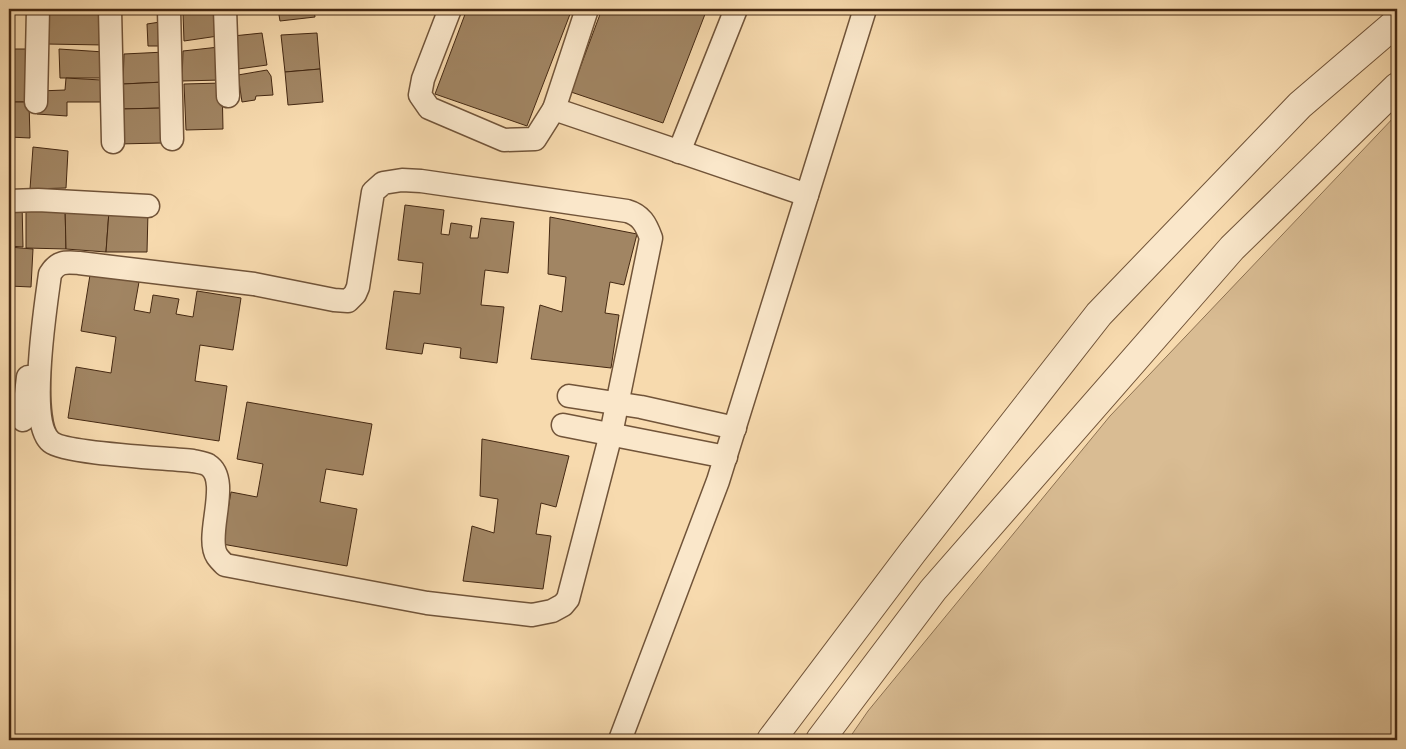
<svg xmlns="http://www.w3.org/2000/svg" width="1406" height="749" viewBox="0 0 1406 749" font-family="Vollkorn,serif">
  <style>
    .green { fill: #d9bc93; stroke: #8e7252 }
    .building { fill: #a18563; stroke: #442812 }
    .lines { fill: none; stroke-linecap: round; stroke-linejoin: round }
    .minor-casing { stroke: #715439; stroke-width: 25 }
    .tertiary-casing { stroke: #715439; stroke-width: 30 }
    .minor { stroke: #fae7ca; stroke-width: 22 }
    .tertiary { stroke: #fae7ca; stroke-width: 28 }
  </style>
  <rect width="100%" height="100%" fill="#f7daae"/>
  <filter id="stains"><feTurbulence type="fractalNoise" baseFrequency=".004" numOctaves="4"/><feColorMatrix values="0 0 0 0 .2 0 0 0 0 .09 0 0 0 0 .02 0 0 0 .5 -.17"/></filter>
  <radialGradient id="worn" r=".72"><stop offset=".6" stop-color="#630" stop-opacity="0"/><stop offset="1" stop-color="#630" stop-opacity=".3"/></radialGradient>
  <path class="green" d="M1397,114V740H848L868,711L1110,416Z"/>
  <g class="building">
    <path d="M278,9H314L315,17L280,21Z"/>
    <path d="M467,9H572L527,126L435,94Z"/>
    <path d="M602,9H707L663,123L571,92Z"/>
    <path d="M45,11L102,12L104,45L46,44Z"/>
    <path d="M215,11L218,36L184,41L183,13Z"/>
    <path d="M160,22V46H148L147,24Z"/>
    <path d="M262,33L267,65L231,70L233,36Z"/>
    <path d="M317,33L320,69L285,72L281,35Z"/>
    <path d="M219,47L221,80L182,81L183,51Z"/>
    <path d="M9,49H31L29,102H9Z"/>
    <path d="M59,49L104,52L101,78H60Z"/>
    <path d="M165,52L164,82L123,84L124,54Z"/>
    <path d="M320,69L323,102L288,105L285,72Z"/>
    <path d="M267,70L271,76L273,95L256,96L255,100L242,102L238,75Z"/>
    <path d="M66,78L101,80L102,102H67V116L37,114L39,91L65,90Z"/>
    <path d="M164,82L163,108L121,109L123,84Z"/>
    <path d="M222,83L223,129L186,130L184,84Z"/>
    <path d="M9,102H29L30,138L9,137Z"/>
    <path d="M163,108V143L118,144L121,109Z"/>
    <path d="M33,147L68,151L66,188L30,189Z"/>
    <path d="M9,203H22L23,247L9,246Z"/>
    <path d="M26,205L65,206L66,249L26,248Z"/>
    <path d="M405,205L444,210L441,234L449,235L451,223L472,226L470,238H478L481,218L514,222L508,273L485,270L481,305L504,307L497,363L460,358L461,348L424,343L422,354L386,349L394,291L420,294L423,263L398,260Z"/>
    <path d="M65,206L109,211L106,252L66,249Z"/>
    <path d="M109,211L148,212L147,252H106Z"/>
    <path d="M550,217L637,234L624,285L610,282L605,313L619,315L611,368L531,359L540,305L562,312L566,277L548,274Z"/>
    <path d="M9,247L33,249L31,287L9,286Z"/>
    <path d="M90,275L139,282L134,310L150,313L153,295L179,299L176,314L193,317L197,291L241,298L233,350L200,345L195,381L227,386L219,441L68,418L76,367L111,373L116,337L81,331Z"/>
    <path d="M247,402L372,424L363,475L326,469L320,502L357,509L347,566L222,544L231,492L257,497L263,464L237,459Z"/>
    <path d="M482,439L569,456L556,507L541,503L536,534L551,536L543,589L463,581L472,526L494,533L498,499L480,496Z"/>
  </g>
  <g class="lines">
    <defs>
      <g id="minor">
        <path d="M110,9L113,142"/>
        <path d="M169,9L172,139"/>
        <path d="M225,9L228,96"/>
        <path d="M450,9L423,79L420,95L429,108L504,140L535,139L554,109"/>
        <path d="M587,9L554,109L807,195"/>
        <path d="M36,102L38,9"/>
        <path d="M679,152L736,9"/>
        <path d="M402,180L421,181L627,211C641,215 646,224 651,238L611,434L568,599L563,605L552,611L532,615L427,603L225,565C222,562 219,559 217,556C204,536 232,480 208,465C205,463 198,462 193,461C168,458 66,454 51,442C27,423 46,304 50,274C58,261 65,262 79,263L254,284L334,300L348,301L355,294L358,287L373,192L383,183Z"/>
        <path d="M9,201L38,200L148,206"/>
        <path d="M569,396L641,407L735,428"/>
        <path d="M23,420L28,377"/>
        <path d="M563,425L726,457"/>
        <path d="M620,740L718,481L865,9"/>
      </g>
      <g id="tertiary">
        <path d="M771,740L912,553L1099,314L1300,105L1397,22"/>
        <path d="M820,740L933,590L1232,248L1397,87"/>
      </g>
    </defs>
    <use href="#minor" class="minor-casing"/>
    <use href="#tertiary" class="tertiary-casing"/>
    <use href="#minor" class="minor"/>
    <use href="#tertiary" class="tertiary"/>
  </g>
  <rect width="1406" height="749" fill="none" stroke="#f7daae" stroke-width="30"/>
  <rect x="10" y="10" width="1386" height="729" fill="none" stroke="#442812" stroke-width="2.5"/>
  <rect x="15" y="15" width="1376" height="719" fill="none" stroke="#442812"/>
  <rect width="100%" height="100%" filter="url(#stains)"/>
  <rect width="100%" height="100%" fill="url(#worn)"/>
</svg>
